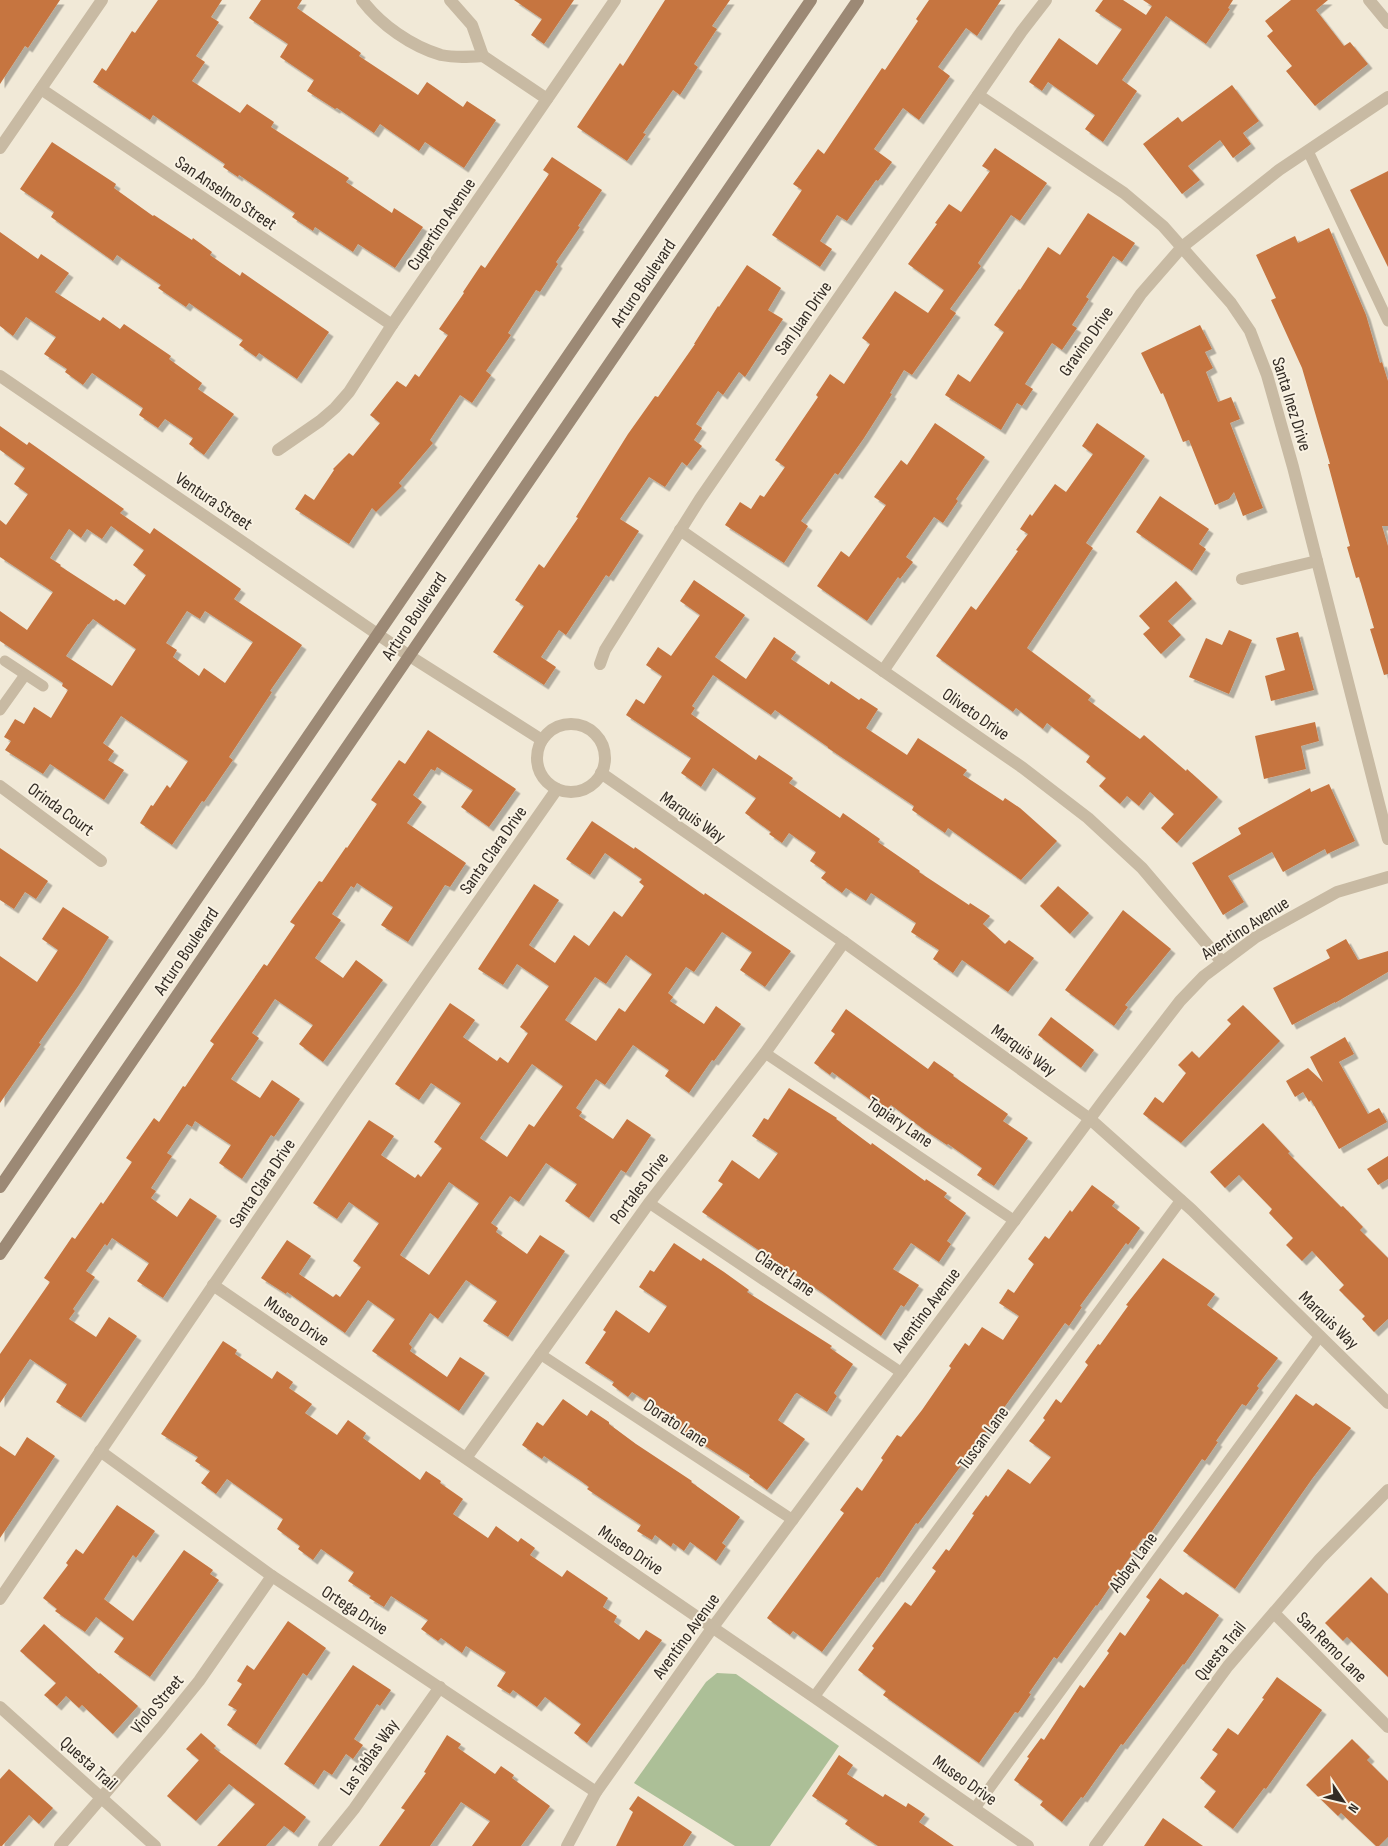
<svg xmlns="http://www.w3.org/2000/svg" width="1388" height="1846" viewBox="0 0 1388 1846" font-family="'Sofia Sans Condensed',sans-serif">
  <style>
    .green { fill: #acbf97 }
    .building { fill: #c67540; fill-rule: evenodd; filter: url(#shadow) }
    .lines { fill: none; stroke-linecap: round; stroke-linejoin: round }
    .lane { stroke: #c8baa3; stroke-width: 11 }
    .street { stroke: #c8baa3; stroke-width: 12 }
    .secondary { stroke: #9c8975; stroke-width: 12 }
    .labels { text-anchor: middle; stroke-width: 4; stroke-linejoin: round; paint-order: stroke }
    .street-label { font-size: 18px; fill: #332c25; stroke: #f9f2e3 }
  </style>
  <defs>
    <filter id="shadow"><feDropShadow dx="4.5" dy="4.5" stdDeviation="0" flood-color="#0004"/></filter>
  </defs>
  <rect width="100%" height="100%" fill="#f1e9d7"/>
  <path class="green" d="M717,1673L736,1674L839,1746L770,1846H735L634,1783L706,1682Z"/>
  <g class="building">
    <path d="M0,0H60L28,48L25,46L0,84Z"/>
    <path d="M158,0H222L211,17L219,22L196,56L205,62L192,81L240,113L247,104L274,122L271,127L349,178L346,182L392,213L394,208L423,227L395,268L358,244L353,252L315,227L313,231L292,217L295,213L239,175L238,177L223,167L225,164L153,115L150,120L93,82L102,68L106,71L132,31L135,33Z"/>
    <path d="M261,0H302L297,8L361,53L359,56L418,95L427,82L463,107L467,101L496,120L464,168L425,142L419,151L380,124L374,133L337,108L335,109L307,91L314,80L280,57L288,44L249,18Z"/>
    <path d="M514,0H574L544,44L531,35L542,19Z"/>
    <path d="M665,0H730L712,26L717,29L694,64L698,67L680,95L673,90L643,133L646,134L627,161L577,127L620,63L623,66Z"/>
    <path d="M929,0H1001L977,36L966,28L938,67L950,76L919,120L903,108L874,149L892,162L878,181L876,180L847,221L837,215L820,241L832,249L820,267L772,235L802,190L793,184L818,149L824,154L882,68L885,70L918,21L916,19Z"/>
    <path d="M1103,0H1123L1146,15L1152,6L1143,0H1233L1228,8L1230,9L1206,44L1166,16L1122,80L1137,91L1103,142L1085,129L1095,115L1048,82L1042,91L1029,82L1059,38L1097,65L1122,29L1095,11Z"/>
    <path d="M1291,0H1328L1316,10L1344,46L1350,42L1368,64L1315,106L1286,71L1292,66L1267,36L1273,31L1265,21Z"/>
    <path d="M1232,85L1259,121L1243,133L1251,144L1233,158L1220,140L1188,166L1200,180L1182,194L1143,144L1178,117L1182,122Z"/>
    <path d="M52,142L116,184L114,188L153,216L154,215L192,240L193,238L212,252L210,255L240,276L242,272L329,332L297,379L259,353L256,357L239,345L243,340L189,303L186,307L158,288L161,285L117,255L113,261L51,217L54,212L20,189Z"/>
    <path d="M995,148L1047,183L1020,221L1011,215L978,263L981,266L950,309L956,313L912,375L904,370L890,393L892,394L864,438L838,475L835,473L801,521L808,526L784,563L725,525L740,502L751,509L760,495L764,497L785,467L775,460L818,397L816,395L830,374L844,384L870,344L862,338L895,291L928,313L944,290L908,264L937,224L935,223L949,204L961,212L990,171L982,166Z"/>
    <path d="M552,157L602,190L578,226L580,227L556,262L558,264L540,292L536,290L508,333L511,335L486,371L491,375L472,403L460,395L430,440L433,443L399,483L402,486L376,512L372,508L349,544L295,509L305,494L314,500L334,470L333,469L349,453L353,456L380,423L370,415L397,381L406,387L415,374L419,377L448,335L439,329L464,293L463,292L481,265L485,268L549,174L543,170Z"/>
    <path d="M1388,171V267L1350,190Z"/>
    <path d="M1088,213L1135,243L1122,262L1113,256L1086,297L1089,299L1072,325L1077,328L1062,350L1052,343L1025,384L1033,389L1022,406L1017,403L1001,430L945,395L958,374L970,382L1004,332L994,325L1019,289L1020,290L1048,247L1060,255Z"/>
    <path d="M1329,228L1366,315L1380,363L1382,362L1388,381V526H1382L1388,546V674L1384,675L1370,629L1374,628L1359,577L1356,578L1347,547L1350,546L1328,464H1330L1302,368L1271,300L1276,298L1256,255L1295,236L1298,243Z"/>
    <path d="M0,232L38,259L41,254L69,273L55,292L100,321L103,317L120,329L124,324L171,356L169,359L202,383L198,389L234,414L204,455L189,444L193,438L165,419L158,428L139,415L143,408L92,373L83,385L65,372L67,369L44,354L56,337L26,317L13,336L0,326Z"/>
    <path d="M747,265L781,288L768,310L783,319L745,377L739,372L723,395L718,391L696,424L702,428L694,440L702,446L687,466L682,462L665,487L649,477L620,519L639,531L609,577L606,575L566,635L559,630L541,657L556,667L544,685L493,652L524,606L515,600L539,564L544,568L578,518L576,517L628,434L655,396L658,397L695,344H694L718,306L719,307Z"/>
    <path d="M1200,325L1212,349L1205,352L1213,368L1206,372L1218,402L1231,397L1240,419L1230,423L1263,508L1243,516L1234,492L1229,499L1215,505L1189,440L1183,442L1163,393L1161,394L1141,353Z"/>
    <path d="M935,423L985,457L956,499L958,501L943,523L934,517L906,557L913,562L900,579L898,577L867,621L817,586L841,551L849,557L886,505L874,497L901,460L907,465Z"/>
    <path d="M1097,423L1145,456L1086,543L1093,548L1027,648L1091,696L1088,700L1140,739L1144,735L1186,771L1187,769L1218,797L1177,843L1161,828L1174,814L1150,792L1139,806L1127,796L1120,804L1099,786L1106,778L1086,762L1090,756L1047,723L1043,729L1016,708L1013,712L936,656L971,606L976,610L1018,551L1016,550L1028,534L1020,529L1030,514L1032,516L1055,484L1066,492L1093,454L1082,446Z"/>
    <path d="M0,426L27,445L29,442L124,509L120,513L150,534L154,528L241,589L234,599L302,645L270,691L272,692L229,757L233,760L204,802L202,801L172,845L140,823L151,805L153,806L167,785L170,788L188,761L121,716L103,743L114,751L108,760L124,770L104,800L50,764L43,774L5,750L11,741L4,737L15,719L24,724L34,707L51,718L68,690L62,686L63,683L0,641V611L27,630L53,592L0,557V520L6,525L28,494L14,484L25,468L0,450ZM111,526L144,550L133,565L146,575L125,605L116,599L114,601L60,566L61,565L50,558L69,529L81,538L87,529L102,539ZM187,611L200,619L205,611L253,642L225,683L204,668L199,676L173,657L177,650L166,643ZM93,619L136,649L112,686L66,656L88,624H89Z"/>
    <path d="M1160,496L1209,529L1199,544L1206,549L1192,571L1136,532Z"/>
    <path d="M694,580L745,615L715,657L746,679L774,637L796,652L791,659L829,685L831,681L859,700L861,698L878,709L866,728L907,755L918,738L967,770L963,775L1003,801L1005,798L1020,808L1057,841L1021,880L948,828L945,833L912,810L914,806L828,748V747L775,710L771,715L713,675L692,706L695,708L691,714L756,760L759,755L793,778L789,783L840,818L843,813L880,839L878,842L920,871L919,872L969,905L970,903L990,916L983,924L1005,944L1009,940L1034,958L1008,992L962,960L953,973L933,959L939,950L911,932L916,923L871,893L866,901L846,888L842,893L821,878L826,872L810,861L816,852L789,833L782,843L769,834L771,832L745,813L756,798L713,768L701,787L681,773L691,758L626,715L636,699L644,704L662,676L646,665L658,647L671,656L700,615L680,601Z"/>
    <path d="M1176,581L1192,599L1168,621L1181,635L1161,654L1143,634L1150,628L1139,616Z"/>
    <path d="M1229,630L1252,640L1229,694L1189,677L1206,638L1222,645Z"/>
    <path d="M1298,632L1314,690L1271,701L1265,676L1285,670L1276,638Z"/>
    <path d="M1315,722L1319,741L1301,746L1306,769L1264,779L1255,736Z"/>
    <path d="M428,730L516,789L489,827L461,807L473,790L437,767L435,771L431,769L413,795L422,802L407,823L466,863L450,887L445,885L408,942L381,925L393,907L357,883L354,888L351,886L332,914L341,920L315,958L343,978L356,960L383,980L323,1062L299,1044L313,1025L275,999L252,1033L259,1038L231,1079L260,1098L272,1080L300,1099L274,1137L271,1135L242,1179L219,1163L231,1145L195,1121L192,1127L187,1124L167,1153L172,1156L151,1188L156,1191L151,1198L177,1217L190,1198L217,1216L163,1298L137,1281L149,1263L112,1238L107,1246L105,1244L86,1271L95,1277L73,1309L75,1311L69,1319L96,1337L109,1317L137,1336L81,1418L56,1402L67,1384L30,1359L0,1403V1354L50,1282L44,1278L72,1237L75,1239L101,1202L103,1204L132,1162L126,1158L154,1118L159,1122L183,1086L185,1087L214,1044L210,1041L264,964L267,966L295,925L290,922L319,881L322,882L346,847L347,848L377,804L371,800L399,760L405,764Z"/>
    <path d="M1329,784L1355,841L1327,854L1325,849L1283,872L1272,852L1228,876L1244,902L1223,915L1192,863L1241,834L1238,828L1310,788L1311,792Z"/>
    <path d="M592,821L634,849L635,847L704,895L705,893L791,951L765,987L740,970L752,952L722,932L694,972L686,967L668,993L673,997L670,1001L704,1024L716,1006L741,1024L714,1061L712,1060L689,1093L665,1076L669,1070L633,1045L605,1085L596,1079L576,1108L582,1112L579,1116L613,1139L627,1119L651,1135L626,1173L621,1170L589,1218L565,1201L577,1184L546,1163L519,1202L510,1196L491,1223L498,1228L496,1232L527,1254L540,1235L565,1251L508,1337L483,1321L497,1301L466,1280L438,1319L430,1313L409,1344L412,1347L410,1351L447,1377L460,1357L485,1373L459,1411L372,1351L395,1319L368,1300L345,1333L287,1292L286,1294L261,1278L287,1240L311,1256L299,1274L333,1297L336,1294L340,1297L361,1267L353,1261L379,1223L349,1202L337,1219L313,1203L369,1120L394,1136L381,1155L415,1178L418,1174L421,1177L442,1148L434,1142L461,1103L431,1083L419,1100L395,1084L450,1003L475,1020L463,1037L497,1061L500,1057L508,1063L528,1033L520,1027L549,986L517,964L503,985L478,969L534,884L559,900L529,945L555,963L574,935L589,946L614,911L622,917L644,886L639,882L642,879L605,853L590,875L566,859ZM626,955L652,974L625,1012L619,1008L596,1041L565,1020L595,977L606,984ZM532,1064L563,1086L534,1127L529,1124L507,1157L480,1138ZM449,1182L479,1203L429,1275L400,1255Z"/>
    <path d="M0,848L48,881L36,899L25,892L14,909L0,900Z"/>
    <path d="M1058,886L1089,913L1070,934L1040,906Z"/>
    <path d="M63,907L109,937L79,985L39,1043L41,1044L0,1103V956L37,982L58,950L42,939Z"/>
    <path d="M1123,910L1171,949L1125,1005L1128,1007L1114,1026L1065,990Z"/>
    <path d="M1346,939L1358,960L1388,951V972L1335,1003V1002L1292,1025L1273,988L1330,958L1326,950Z"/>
    <path d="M1243,1005L1280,1041L1181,1143L1143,1114L1155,1097L1163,1103L1186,1073L1178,1065L1192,1051L1199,1058L1231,1024L1227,1020Z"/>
    <path d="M846,1009L928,1069L934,1061L954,1075L953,1076L1008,1114L1003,1121L1028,1138L994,1186L977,1175L982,1168L948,1144L947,1145L926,1131L891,1105L886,1111L832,1072L830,1075L814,1063L835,1034L831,1031Z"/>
    <path d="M1051,1017L1094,1050L1081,1068L1038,1035Z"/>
    <path d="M1345,1037L1354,1054L1339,1062L1368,1114L1379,1108L1387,1122L1339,1149L1311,1100L1309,1102L1303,1092L1295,1097L1286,1081L1308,1068L1323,1082L1310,1057Z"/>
    <path d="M789,1088L837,1118L836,1119L871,1145L872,1143L925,1181L926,1179L947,1193L944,1197L966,1213L947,1241L951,1244L939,1262L911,1243L893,1269L919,1285L904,1307L901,1305L881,1336L821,1292L702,1212L723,1184L718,1181L732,1160L759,1179L778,1153L752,1136L764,1118L768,1120Z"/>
    <path d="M1263,1123L1290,1152L1288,1153L1341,1207L1343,1206L1363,1227L1360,1230L1388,1258V1319L1374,1332L1362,1319L1365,1316L1339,1290L1344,1285L1312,1251L1302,1261L1286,1245L1293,1238L1269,1213L1272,1209L1239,1175L1225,1188L1210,1172Z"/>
    <path d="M1388,1156V1179L1378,1185L1367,1169Z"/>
    <path d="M1092,1185L1115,1202L1112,1206L1140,1228L1128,1245L1126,1243L1105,1272L1080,1306L1082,1307L1069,1326L1065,1323L1006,1405L918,1524L916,1523L879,1578L877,1577L822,1652L793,1631L790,1635L767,1618L844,1513L840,1510L857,1487L862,1491L883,1460L881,1458L897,1435L901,1437L922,1410L951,1368L949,1366L965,1343L969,1346L982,1327L1003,1340L1019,1316L999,1303L1008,1289L1014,1293L1034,1264L1028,1259L1045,1236L1049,1239L1070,1210L1072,1212Z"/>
    <path d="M674,1243L701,1261L703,1258L724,1272L749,1290L747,1292L832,1346L830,1348L853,1364L834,1393L837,1396L827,1412L797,1393L795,1394L778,1420L805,1439L767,1490L749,1477L750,1475L668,1422L671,1417L632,1392L628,1397L612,1385L614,1382L585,1363L606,1332L603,1330L616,1310L649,1333L667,1306L639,1287L650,1270L654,1272Z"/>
    <path d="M1163,1258L1215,1294L1207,1305L1278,1358L1257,1386L1259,1388L1246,1406L1242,1404L1216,1441L1218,1442L1205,1461L1202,1459L1146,1540L1143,1538L1097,1606L1096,1605L1057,1659L1054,1657L1029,1693L1031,1694L1018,1713L1015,1712L979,1763L883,1695L886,1691L858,1670L874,1648L872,1646L905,1602L911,1606L936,1571L932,1568L946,1549L949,1551L974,1515L972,1514L986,1495L988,1497L1008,1469L1030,1484L1051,1457L1029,1441L1045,1420L1043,1418L1056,1399L1061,1403L1088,1365L1085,1362L1098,1344L1100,1345L1128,1306L1126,1305Z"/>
    <path d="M223,1341L237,1350L235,1354L272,1379L277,1371L293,1382L289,1388L312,1404L305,1413L337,1435L348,1420L366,1433L363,1438L420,1480L426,1471L441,1481L440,1483L463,1499L453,1514L488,1538L496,1526L518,1542L521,1538L535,1548L530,1555L562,1577L567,1570L608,1598L603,1607L617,1616L614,1622L639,1640L646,1630L662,1640L587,1743L574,1733L581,1724L545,1697L537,1707L513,1690L510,1694L497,1686L506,1672L466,1646L462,1653L441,1638L438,1641L421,1629L428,1620L391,1596L384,1607L369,1598L371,1596L348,1581L354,1572L321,1549L313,1560L298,1549L300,1546L277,1529L283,1519L227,1479L216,1494L201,1483L210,1471L195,1461L198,1457L161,1434Z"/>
    <path d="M1296,1394L1313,1406L1316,1403L1351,1428L1312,1479L1235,1589L1183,1551Z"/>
    <path d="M563,1399L587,1416L591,1410L609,1422V1424L636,1444L692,1481L691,1482L740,1517L722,1543L726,1546L716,1561L690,1542L684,1551L673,1543L671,1547L655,1535L652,1540L637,1531L641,1525L587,1489L589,1487L581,1481L544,1456L542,1459L522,1445L537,1422L543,1426Z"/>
    <path d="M27,1437L55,1456L0,1538V1446L15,1456Z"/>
    <path d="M117,1505L155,1531L136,1558L133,1555L104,1599L133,1621L184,1550L213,1570L210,1574L219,1580L150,1677L114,1652L124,1638L96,1617L85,1632L55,1611L57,1609L43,1598L68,1565L66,1563L76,1549L83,1554Z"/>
    <path d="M1371,1577L1388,1594V1677L1347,1637L1343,1641L1325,1623Z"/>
    <path d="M1160,1578L1183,1595L1186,1592L1219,1615L1184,1665L1183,1664L1123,1745L1121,1744L1083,1798L1081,1797L1062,1822L1040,1805L1043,1801L1014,1780L1029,1758L1027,1757L1041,1738L1044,1740L1080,1685L1084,1688L1109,1653L1107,1651L1120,1632L1125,1636L1150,1600L1146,1597Z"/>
    <path d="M288,1621L326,1648L307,1676L303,1673L256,1745L227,1725L237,1710L228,1705L242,1684L237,1681L247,1665L254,1670Z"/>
    <path d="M44,1624L99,1674L100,1673L138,1706L113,1734L82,1705L79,1708L66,1696L57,1706L44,1695L56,1683L20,1651Z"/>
    <path d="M353,1665L391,1690L380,1706L377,1704L354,1739L363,1745L353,1759L346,1754L332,1775L324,1770L314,1785L284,1764Z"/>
    <path d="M1277,1677L1322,1710L1266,1789L1264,1788L1233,1829L1204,1807L1216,1791L1200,1778L1218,1754L1212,1750L1228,1728L1238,1735L1264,1699L1262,1698Z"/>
    <path d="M201,1733L216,1746L214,1748L306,1817L294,1833L284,1826L266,1846H217L255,1804L229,1784L196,1821L167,1796L199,1760L186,1749Z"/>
    <path d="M447,1735L461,1744L458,1748L495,1774L501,1766L514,1775L512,1778L550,1806L521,1846H472L490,1821L461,1802L430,1846H379L405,1810L401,1808L426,1773L424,1772Z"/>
    <path d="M1352,1739L1370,1757L1367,1760L1388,1781V1837L1379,1846H1376L1341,1813L1338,1816L1306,1785Z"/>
    <path d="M839,1755L853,1765L847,1774L883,1797L885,1794L906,1807L908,1803L925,1814L919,1822L954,1846H878L845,1824L848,1820L812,1796Z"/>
    <path d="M9,1769L53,1808L39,1824L29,1815L2,1846H0V1779Z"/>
    <path d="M638,1796L692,1832L683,1846H616L633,1812L629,1809Z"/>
    <path d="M1163,1818L1203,1846H1144Z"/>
  </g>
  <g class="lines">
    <g class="lane">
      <path d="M1308,151L1388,321"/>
      <path d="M5,661L43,686"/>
      <path d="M0,710L25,675"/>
      <path d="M765,1053L1015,1221"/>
      <path d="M649,1203L902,1373"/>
      <path d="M540,1354L793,1520"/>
      <path d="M814,1697L1181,1200"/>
      <path d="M975,1808L1320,1336"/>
    </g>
    <g class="street">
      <path d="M362,0C381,25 411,46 441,55C455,58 469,57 483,56L472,25L450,0"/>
      <path d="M1369,0L1388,23"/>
      <path d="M483,56L547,99"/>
      <path d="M41,89L392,325"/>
      <path d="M978,95L1124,193L1163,226L1231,303L1250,331L1267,375L1293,467L1388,839"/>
      <path d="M0,148L102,0"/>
      <path d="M0,376L408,655L542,740"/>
      <path d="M278,450L320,421L335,408L349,392L392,325L615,0"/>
      <path d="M680,530L1023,768L1088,818L1142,868L1222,962"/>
      <path d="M1242,579L1317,561"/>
      <path d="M600,664L605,650L700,499L1022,31L1046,0"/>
      <path d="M883,671L1141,294L1182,247L1279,170L1388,97"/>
      <circle cx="571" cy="758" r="34"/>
      <path d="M601,773L844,942L1090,1119L1192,1210L1388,1403"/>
      <path d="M0,786L101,861"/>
      <path d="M213,1285L814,1697L1028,1846"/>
      <path d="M100,1451L272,1576L596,1792"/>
      <path d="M466,1458L649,1203L765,1053L844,942"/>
      <path d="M0,1599L342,1096L557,789"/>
      <path d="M1274,1613L1388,1727"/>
      <path d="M0,1707L155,1846"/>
      <path d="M60,1846L161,1728L199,1681L272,1576"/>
      <path d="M324,1846L354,1809L440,1687"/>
      <path d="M567,1846L596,1792L713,1627L1106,1097L1180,1001L1204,976L1256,937L1337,892L1388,877"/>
      <path d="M1095,1846L1228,1666L1320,1559L1388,1490"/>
    </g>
    <g class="secondary">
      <path d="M0,1187L811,0"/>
      <path d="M0,1254L858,0"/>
    </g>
  </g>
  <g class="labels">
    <g class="street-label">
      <text transform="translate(226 193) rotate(34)" y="6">San Anselmo Street</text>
      <text transform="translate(441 224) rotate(-56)" y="6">Cupertino Avenue</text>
      <text transform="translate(643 283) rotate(-56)" y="6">Arturo Boulevard</text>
      <text transform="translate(803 318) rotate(-55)" y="6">San Juan Drive</text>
      <text transform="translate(1086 341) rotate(-55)" y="6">Gravino Drive</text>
      <text transform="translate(1292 404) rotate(73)" y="6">Santa Inez Drive</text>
      <text transform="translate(214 501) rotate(34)" y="6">Ventura Street</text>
      <text transform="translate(414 616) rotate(-56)" y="6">Arturo Boulevard</text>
      <text transform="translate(976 714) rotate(35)" y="6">Oliveto Drive</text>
      <text transform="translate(61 809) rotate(36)" y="6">Orinda Court</text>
      <text transform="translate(693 817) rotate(35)" y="6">Marquis Way</text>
      <text transform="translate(493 850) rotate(-55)" y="6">Santa Clara Drive</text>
      <text transform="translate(1245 928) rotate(-33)" y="6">Aventino Avenue</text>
      <text transform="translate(186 951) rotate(-56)" y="6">Arturo Boulevard</text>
      <text transform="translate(1024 1050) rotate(36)" y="6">Marquis Way</text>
      <text transform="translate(900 1122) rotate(34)" y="6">Topiary Lane</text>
      <text transform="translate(262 1183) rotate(-56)" y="6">Santa Clara Drive</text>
      <text transform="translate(639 1188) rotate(-53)" y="6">Portales Drive</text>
      <text transform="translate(785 1273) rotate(34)" y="6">Claret Lane</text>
      <text transform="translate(926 1310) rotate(-53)" y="6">Aventino Avenue</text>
      <text transform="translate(1329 1320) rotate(44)" y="6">Marquis Way</text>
      <text transform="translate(297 1321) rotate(34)" y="6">Museo Drive</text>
      <text transform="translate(676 1423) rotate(33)" y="6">Dorato Lane</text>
      <text transform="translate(983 1438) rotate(-54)" y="6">Tuscan Lane</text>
      <text transform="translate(631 1550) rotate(34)" y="6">Museo Drive</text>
      <text transform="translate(1133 1562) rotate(-54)" y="6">Abbey Lane</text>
      <text transform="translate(355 1610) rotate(33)" y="6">Ortega Drive</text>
      <text transform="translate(686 1636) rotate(-54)" y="6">Aventino Avenue</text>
      <text transform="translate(1332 1647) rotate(45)" y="6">San Remo Lane</text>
      <text transform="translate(1220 1651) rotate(-51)" y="6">Questa Trail</text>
      <text transform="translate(157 1704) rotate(-50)" y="6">Violo Street</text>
      <text transform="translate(369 1757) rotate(-55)" y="6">Las Tablas Way</text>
      <text transform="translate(89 1763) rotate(42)" y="6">Questa Trail</text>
      <text transform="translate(965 1780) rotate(35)" y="6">Museo Drive</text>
    </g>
  </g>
  <g transform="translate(1343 1801) rotate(125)" stroke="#f9f2e3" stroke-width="4" paint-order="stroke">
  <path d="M0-4L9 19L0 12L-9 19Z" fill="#332c25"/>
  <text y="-8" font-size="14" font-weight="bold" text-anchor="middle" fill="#332c25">N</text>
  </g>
</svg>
